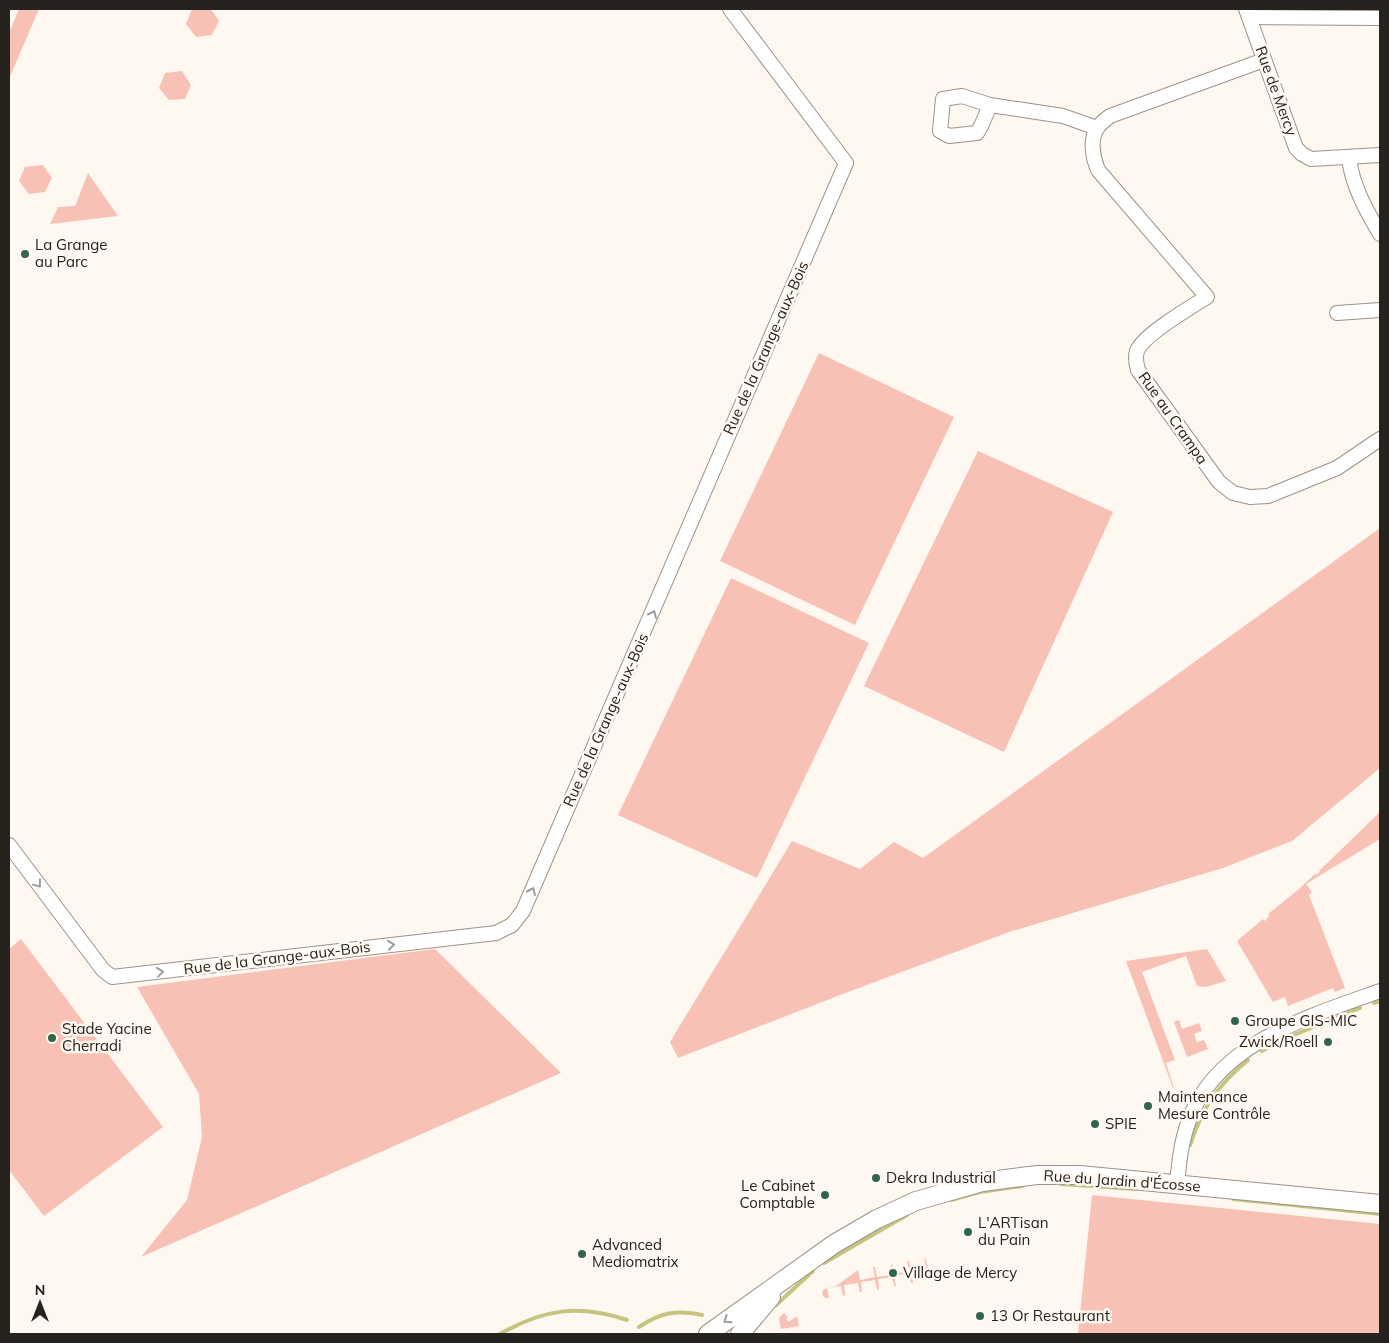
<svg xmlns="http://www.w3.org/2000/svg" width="1389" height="1343" viewBox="0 0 1389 1343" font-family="Mulish,sans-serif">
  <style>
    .green { fill: #f7c1b5 }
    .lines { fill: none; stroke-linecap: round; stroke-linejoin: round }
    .stream { stroke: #c7c480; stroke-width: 4 }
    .minor-casing { stroke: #9d9287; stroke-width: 16 }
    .tertiary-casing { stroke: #9d9287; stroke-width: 20 }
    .minor { stroke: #fff; stroke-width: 14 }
    .tertiary { stroke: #fff; stroke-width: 18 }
    .oneway { stroke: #9d9c9a }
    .poi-dot { fill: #31664c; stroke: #fff8f1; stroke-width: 2 }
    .labels { text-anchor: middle; stroke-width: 5; stroke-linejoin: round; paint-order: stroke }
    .street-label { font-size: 15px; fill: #26221e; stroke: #fff8f1 }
    .poi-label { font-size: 15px; fill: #26221e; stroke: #fff8f1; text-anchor: start }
  </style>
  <rect width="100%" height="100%" fill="#fff8f1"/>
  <g class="green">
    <path d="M19,9H39L9,79V33Z"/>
    <path d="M192,9H211L219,21L212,35L196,37L186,24Z"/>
    <path d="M182,71L191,85L185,99L169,100L159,88L165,73Z"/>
    <path d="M43,165L52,178L45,192L29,194L19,181L25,167Z"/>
    <path d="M88,173L118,216L50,224L58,207L75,206Z"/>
    <path d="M819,353L954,417L855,625L720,561Z"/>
    <path d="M978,451L1113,512L1004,752L864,686Z"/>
    <path d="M1380,528V768L1292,841L1223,868L1009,932L848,992L678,1058L670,1042L792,841L860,869L894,842L923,858Z"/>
    <path d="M731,578L869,643L757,878L618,815Z"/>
    <path d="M1380,812V839L1306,884L1312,892L1309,895L1345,988L1335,992L1333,988L1288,1006L1285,997L1273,1002L1237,941L1263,919L1265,921L1269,916L1268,914L1299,889L1315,874L1316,875L1320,872L1319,871Z"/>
    <path d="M21,939L163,1127L44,1216L9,1170V949Z"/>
    <path d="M435,949L561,1073L141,1257L187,1200L202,1137L199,1094L137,987Z"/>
    <path d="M1207,949L1226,981L1206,987L1197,986L1186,956L1142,972L1175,1060L1166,1063L1174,1088H1173L1126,961Z"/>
    <path d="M1179,1020L1182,1029L1199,1023L1202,1031L1194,1034L1197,1042L1204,1040L1208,1049L1187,1057L1174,1022Z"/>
    <path d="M1092,1195L1380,1224V1334H1078Z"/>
    <path d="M924,1258L926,1260L930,1278L928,1280L926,1270L912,1273L913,1283H911L909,1273L894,1276L896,1286H894L892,1277L878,1279L879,1289L877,1290L875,1280L861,1282L862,1292H860L858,1283L844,1285L845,1295L843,1296L841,1286L827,1288L829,1298H825L822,1294L823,1290L827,1288L836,1286L858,1270L860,1280L875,1277L873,1267H875L877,1277L892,1275L891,1264H892L894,1274L909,1271L907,1261H909L911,1271L926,1268Z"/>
    <path d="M784,1313L788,1317L786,1319L789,1322L797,1316L799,1326L781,1329L779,1318Z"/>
  </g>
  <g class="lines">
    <g class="stream">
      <path d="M1374,1003L1380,1001"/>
      <path d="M1279,1041L1360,1008"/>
      <path d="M1262,1051L1271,1046"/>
      <path d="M1190,1145C1203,1107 1217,1086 1248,1060"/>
      <path d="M1060,1184L1136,1189"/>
      <path d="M1233,1199L1380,1214"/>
      <path d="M951,1200L980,1192L1022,1186"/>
      <path d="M824,1263L907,1215"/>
      <path d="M776,1305L813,1271"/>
      <path d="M639,1327C661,1312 676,1310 702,1315"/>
      <path d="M500,1334C544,1309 578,1304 627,1320"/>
    </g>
    <defs>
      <g id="minor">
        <path d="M1246,9L1296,148L1302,154L1311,159L1380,155"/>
        <path d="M1249,17L1380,18"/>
        <path d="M1264,60L1110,116C1106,119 1101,123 1098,127C1089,139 1093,158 1098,170L1207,297C1191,307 1143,335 1137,351C1135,357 1136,363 1138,370L1219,482L1233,493L1250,497L1268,496L1337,468L1380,439"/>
        <path d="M990,105L982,124L977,133L949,136L940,131L943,99L962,96L990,105L1063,116L1097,128"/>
        <path d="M1349,158C1352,185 1366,210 1380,234"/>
        <path d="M1337,313L1380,310"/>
        <path d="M9,845L103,970L112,977L496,933L512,925L523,911L846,163L730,9"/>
        <path d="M1177,1184C1179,1163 1181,1143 1188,1123C1214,1044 1310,1016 1380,991"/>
      </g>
      <g id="tertiary">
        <path d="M708,1334L834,1244L877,1219L916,1201L982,1182L1037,1175H1080L1380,1204"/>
        <path d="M740,1334L771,1297"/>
      </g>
    </defs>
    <use href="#minor" class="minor-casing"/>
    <use href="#tertiary" class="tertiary-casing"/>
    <use href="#minor" class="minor"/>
    <use href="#tertiary" class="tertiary"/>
  </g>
  <defs><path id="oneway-chevron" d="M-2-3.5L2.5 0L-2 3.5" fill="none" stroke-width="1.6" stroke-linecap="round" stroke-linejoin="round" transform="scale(1.25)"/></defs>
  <g class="oneway">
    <use href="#oneway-chevron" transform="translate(653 614) rotate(-66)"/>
    <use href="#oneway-chevron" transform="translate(38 884) rotate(53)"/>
    <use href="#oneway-chevron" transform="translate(532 891) rotate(-66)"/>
    <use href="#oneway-chevron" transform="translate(391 945) rotate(-7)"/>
    <use href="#oneway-chevron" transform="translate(160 972) rotate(-7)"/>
    <use href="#oneway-chevron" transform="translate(727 1320) rotate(145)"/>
  </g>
  <g class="poi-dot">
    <circle cx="25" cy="254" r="5"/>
    <circle cx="1235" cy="1021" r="5"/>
    <circle cx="52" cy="1038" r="5"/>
    <circle cx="1328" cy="1042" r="5"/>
    <circle cx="1148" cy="1106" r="5"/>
    <circle cx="1095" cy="1124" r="5"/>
    <circle cx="876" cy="1178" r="5"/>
    <circle cx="825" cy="1195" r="5"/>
    <circle cx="968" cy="1232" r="5"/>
    <circle cx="582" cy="1254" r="5"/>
    <circle cx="893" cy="1273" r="5"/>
    <circle cx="980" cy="1316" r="5"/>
  </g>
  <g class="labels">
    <g class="street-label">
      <text transform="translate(1276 91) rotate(70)" y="5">Rue de Mercy</text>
      <text transform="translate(766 348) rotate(-66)" y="5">Rue de la Grange-aux-Bois</text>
      <text transform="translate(1173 418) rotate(55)" y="5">Rue au Crampa</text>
      <text transform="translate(606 720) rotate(-66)" y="5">Rue de la Grange-aux-Bois</text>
      <text transform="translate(277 958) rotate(-7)" y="5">Rue de la Grange-aux-Bois</text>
      <text transform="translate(1122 1181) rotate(4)" y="5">Rue du Jardin d'Écosse</text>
    </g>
    <g class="poi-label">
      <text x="35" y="250">La Grange<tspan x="35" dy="17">au Parc</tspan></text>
      <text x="1245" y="1026">Groupe GIS-MIC</text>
      <text x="62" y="1034">Stade Yacine<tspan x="62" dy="17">Cherradi</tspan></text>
      <text x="1318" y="1047" text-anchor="end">Zwick/Roell</text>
      <text x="1158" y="1102">Maintenance<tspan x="1158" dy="17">Mesure Contrôle</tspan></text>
      <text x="1105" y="1129">SPIE</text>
      <text x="886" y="1183">Dekra Industrial</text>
      <text x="815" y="1191" text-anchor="end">Le Cabinet<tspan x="815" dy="17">Comptable</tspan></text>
      <text x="978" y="1228">L'ARTisan<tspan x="978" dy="17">du Pain</tspan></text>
      <text x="592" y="1250">Advanced<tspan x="592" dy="17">Mediomatrix</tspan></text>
      <text x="903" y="1278">Village de Mercy</text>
      <text x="990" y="1321">13 Or Restaurant</text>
    </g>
  </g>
  <rect width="1389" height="1343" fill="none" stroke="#26221e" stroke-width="20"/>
  <g transform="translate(40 1303)" stroke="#fff8f1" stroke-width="4" paint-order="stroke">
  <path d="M0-4L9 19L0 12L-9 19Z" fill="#26221e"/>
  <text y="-8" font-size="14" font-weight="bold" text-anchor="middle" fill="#26221e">N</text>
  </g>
</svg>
